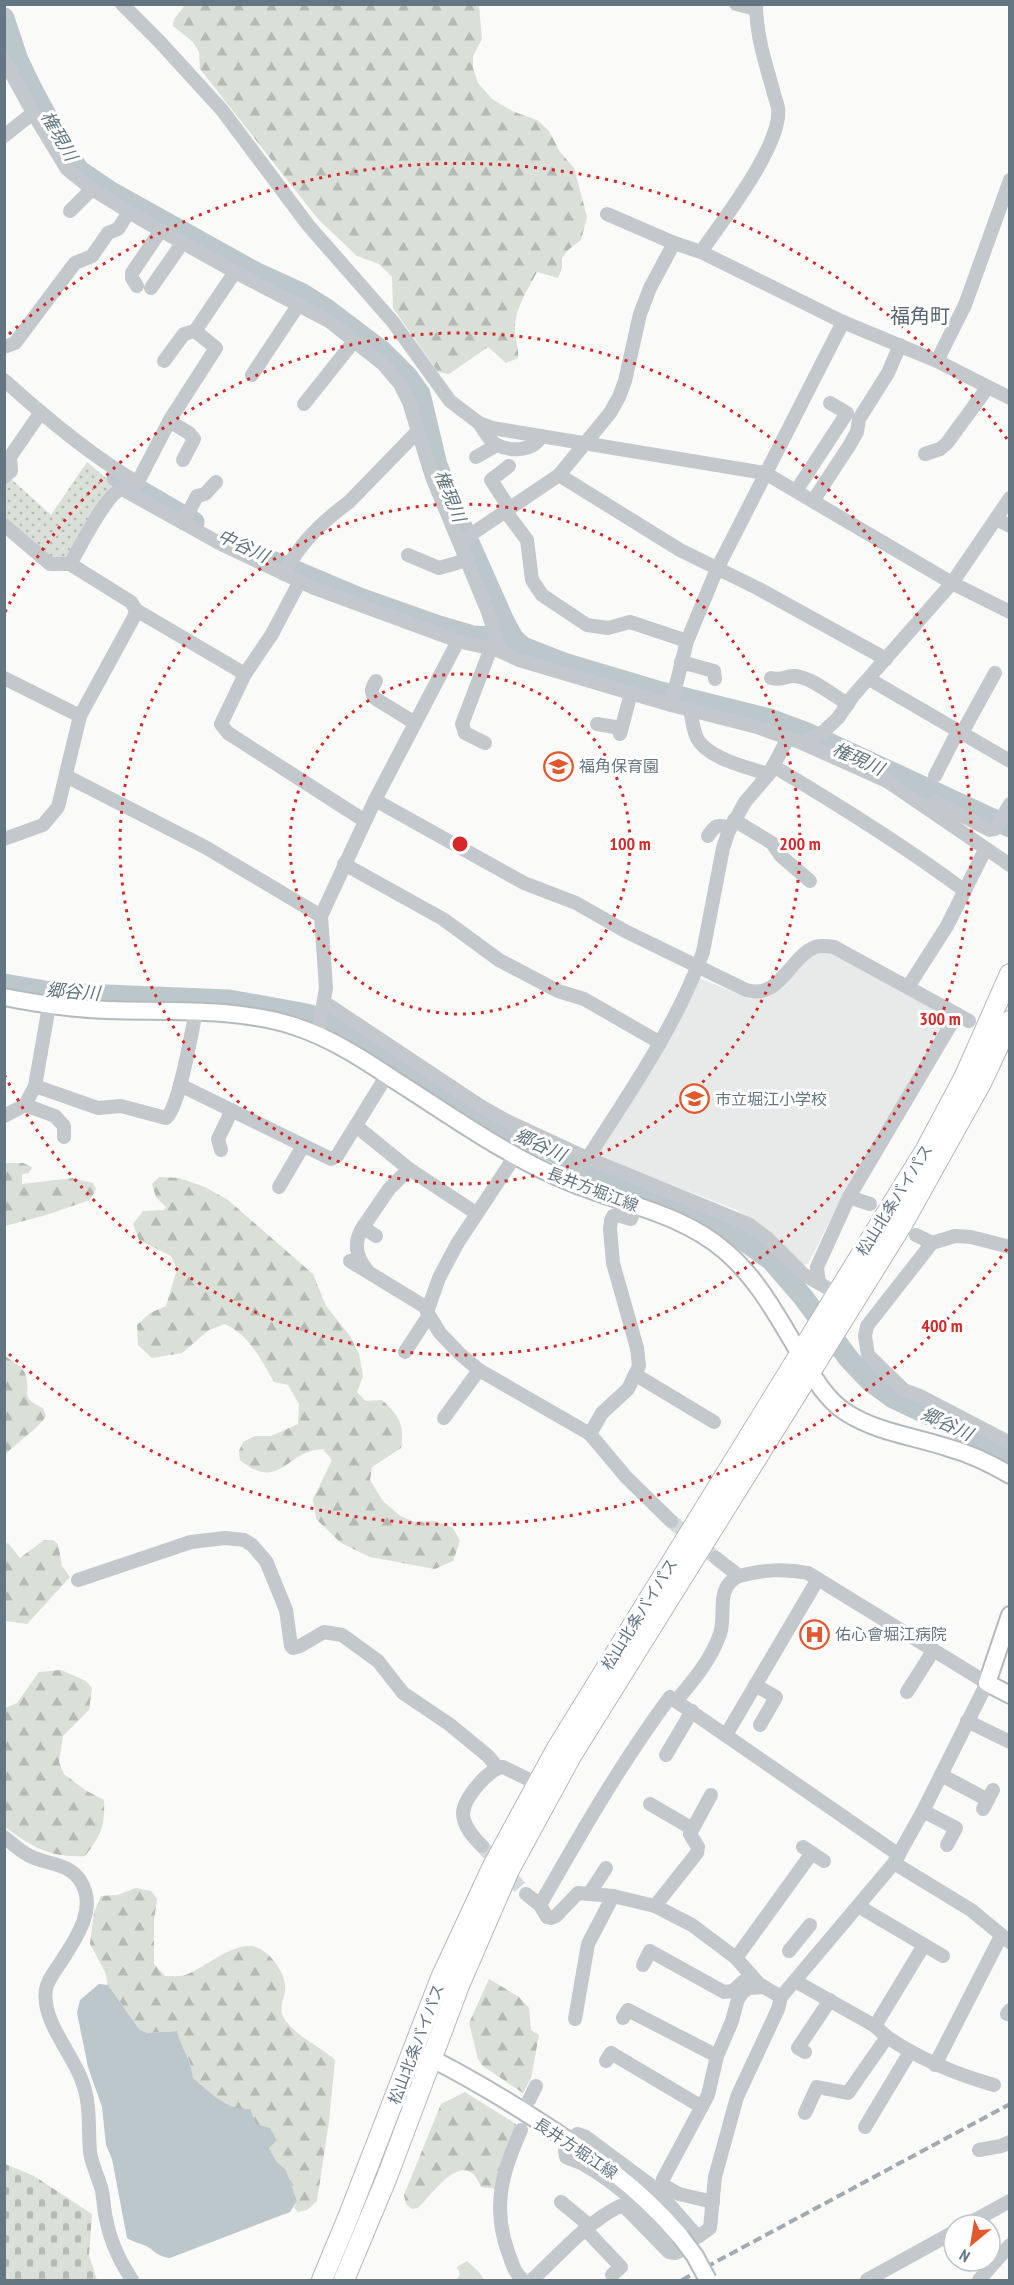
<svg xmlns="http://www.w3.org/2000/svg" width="1014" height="2285" viewBox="0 0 1014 2285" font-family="'PT Sans Narrow','Noto Sans JP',sans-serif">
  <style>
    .built { fill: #e8e9e9 }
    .forest { fill: url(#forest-firs) }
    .cemetery { fill: url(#cemetery-stones) }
    .park { fill: url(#park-dots) }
    .water { fill: #bbc7cb }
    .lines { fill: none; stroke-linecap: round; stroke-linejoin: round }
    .river { stroke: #bbc7cb; stroke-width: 21 }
    .minor-tunnel { stroke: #d5d9db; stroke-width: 14; stroke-dasharray: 14 7; stroke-linecap: butt }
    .major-casing { stroke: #b5babe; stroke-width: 20 }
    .highway-casing { stroke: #b4b9bd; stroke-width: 22 }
    .minor { stroke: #c3c8cc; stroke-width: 14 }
    .major { stroke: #fff; stroke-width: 16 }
    .highway { stroke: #fff; stroke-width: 20 }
    .rail { stroke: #a2aab0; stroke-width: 4; stroke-dasharray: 9 4.5; stroke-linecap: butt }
    .major-bridge-casing { stroke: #b5babe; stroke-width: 20; stroke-linecap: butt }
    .major-bridge { stroke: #fff; stroke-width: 16 }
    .ring { fill: none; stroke: #d62828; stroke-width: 3; stroke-dasharray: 3 6 }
    .labels { text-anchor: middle; stroke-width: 6; stroke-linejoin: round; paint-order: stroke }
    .poi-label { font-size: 16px; fill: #657683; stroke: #fff; text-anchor: start }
    .street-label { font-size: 16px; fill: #657683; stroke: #fff }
    .water-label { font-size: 18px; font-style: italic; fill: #60757c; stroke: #fff }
    .quarter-label { font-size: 20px; fill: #57646e; stroke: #fff }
    .centre { fill: #d62828; stroke: #fff; stroke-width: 3 }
    .ring-label { font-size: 18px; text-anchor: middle; font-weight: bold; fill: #d62828; stroke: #fff; stroke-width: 6; stroke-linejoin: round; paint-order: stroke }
  </style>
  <defs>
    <pattern id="forest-firs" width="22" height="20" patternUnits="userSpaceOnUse" patternTransform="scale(1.5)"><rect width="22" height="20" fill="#dadfd7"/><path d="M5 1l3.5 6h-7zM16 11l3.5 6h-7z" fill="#b4b9b4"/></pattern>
    <pattern id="cemetery-stones" width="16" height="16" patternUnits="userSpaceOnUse" patternTransform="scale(1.5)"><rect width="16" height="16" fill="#dadfd7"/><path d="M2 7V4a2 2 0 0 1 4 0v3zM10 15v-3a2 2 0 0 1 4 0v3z" fill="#b4b9b4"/></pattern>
    <pattern id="park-dots" width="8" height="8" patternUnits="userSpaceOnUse" patternTransform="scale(1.5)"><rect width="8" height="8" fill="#dadfd7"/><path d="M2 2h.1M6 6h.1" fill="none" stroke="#b4b9b4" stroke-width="1.8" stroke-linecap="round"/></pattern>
  </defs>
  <rect width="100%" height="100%" fill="#fafaf8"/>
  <path class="built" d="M821,952L834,954L940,1011L945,1019L837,1207L808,1264L802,1265L768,1231L737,1210L597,1156L699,978L750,999L774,993L810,958Z"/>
  <g class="forest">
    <path d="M186,4L479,5L482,39L473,56V68L478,83L492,99L512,111L537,120L549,131L560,152L574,168L587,217L581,240L568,250L562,258V268L558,278L537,272C528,290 514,309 515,330C515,340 519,347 518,358L506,363L488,347L449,374L438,372L393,308L392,277L379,264L357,256L317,218L200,69L199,52L193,42L173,26L174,19Z"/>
    <path d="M5,1163H23L32,1167L29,1173L22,1174V1184L72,1178L93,1183L96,1189L90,1200L46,1215L5,1226Z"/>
    <path d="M159,1177L179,1178L205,1187L228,1200L313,1274L326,1306L350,1336L359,1354L363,1376L357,1392L366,1401L382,1400C399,1415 405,1426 401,1448L372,1467L370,1480L383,1501L400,1516L415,1522L435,1521L453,1528L460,1541L453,1561L435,1569L370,1557L341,1543L316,1519L313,1499L332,1460L323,1449C286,1450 280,1493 240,1460L239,1451L243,1442L255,1436H271L298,1424L299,1404L288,1385L274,1382C261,1359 249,1335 225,1324L209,1330L182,1353L152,1358L138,1345L137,1325L150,1313L166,1306L177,1269L171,1256L139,1240L133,1224L143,1211L164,1210L166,1207L156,1197L152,1184Z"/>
    <path d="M5,1356C12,1361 24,1367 26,1376C31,1394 19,1397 43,1408L46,1416C39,1428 16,1443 5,1455Z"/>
    <path d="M44,1540H53L58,1544L62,1566L70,1577L27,1624L5,1621V1545L8,1543L20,1558Z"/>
    <path d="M61,1670L86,1681L92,1688L89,1710L63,1736L59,1762L64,1774L85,1790L104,1800C105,1827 101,1835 85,1856C50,1858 32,1847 5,1827V1708L17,1703L39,1672Z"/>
    <path d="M136,1888L151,1891L157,1899L154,1920V1964L165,1976C173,1976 182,1977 188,1974C208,1965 225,1949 246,1946C264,1943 284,1969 285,1985C287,1997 276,2007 285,2020C297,2037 320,2046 335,2060L329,2121L317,2201L307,2210L298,2212L294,2208L297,2201L286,2170L276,2161L256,2124L238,2109L218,2100L193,2078C192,2061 181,2047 177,2031L147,2033L139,2029L108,1985L105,1972L90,1944L94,1912L101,1896L117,1895Z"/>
    <path d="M489,1979L519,1997L529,2008L531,2030L539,2035L531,2078L523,2093L483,2066L478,2059L469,2023Z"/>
    <path d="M465,2092L516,2124L497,2189L481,2187C465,2146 435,2191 418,2208L412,2209L406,2204L404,2195L441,2104Z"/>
    <path d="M467,2261L479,2272L484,2280H457L460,2274L457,2267Z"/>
  </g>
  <path class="cemetery" d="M5,2164L34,2176L92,2214L89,2255L97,2280H5Z"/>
  <path class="park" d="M87,462L113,484L65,562H57L5,518V482L9,477L51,515Z"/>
  <path class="water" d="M99,1984L108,1985L139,2029L147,2033L177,2031C181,2047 192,2062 193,2078C211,2093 226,2110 250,2109L256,2124L270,2128L276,2141L269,2148L276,2161L286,2170L297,2201L290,2212L170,2258C154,2256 153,2247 141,2244C136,2242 132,2241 127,2238L112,2159L106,2145L102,2107L88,2067L77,2013L80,2000Z"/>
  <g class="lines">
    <g class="river">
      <path d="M4,18L18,60L32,89L67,154L80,171L111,192L255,272L301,293L328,310L382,351L407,376L420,394L437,465L459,520L504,621L513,638L523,647L564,663L661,692L770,719L805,732L1010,827"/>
      <path d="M117,477L194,522"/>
      <path d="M267,559L362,599L436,625L473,636L513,638"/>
      <path d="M4,984L57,993L229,1000L307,1014L337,1023L438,1089L505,1129L600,1174L667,1198L722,1225L771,1260L803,1297L849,1359L870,1381L893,1398L1010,1453"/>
    </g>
    <g class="minor-tunnel">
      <path d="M671,1521L716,1558"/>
      <path d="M482,1846L526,1894"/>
    </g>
    <defs>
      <g id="major">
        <path d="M4,997C39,1004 73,1009 108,1010C170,1012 234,1007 294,1026C331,1038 363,1059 396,1081C453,1117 509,1158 572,1183C623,1204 683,1214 725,1251C757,1278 776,1314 797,1349C810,1371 824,1399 847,1413C877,1432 912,1436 946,1447C968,1453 990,1463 1010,1475"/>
        <path d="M1010,1615L987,1683L1010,1695"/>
        <path d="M414,2050C456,2070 495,2093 534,2118C590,2154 637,2185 680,2236"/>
      </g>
      <g id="highway">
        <path d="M322,2280L349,2215L441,1978L493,1866L556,1750L925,1151L964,1078L1010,974"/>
        <path d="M344,2280L387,2177L460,1983L509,1870L571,1756L903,1223L981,1083L1010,1021"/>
      </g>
    </defs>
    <use href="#major" class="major-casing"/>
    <use href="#highway" class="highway-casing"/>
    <g class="minor">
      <path d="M122,4L159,41L222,110L308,225L393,322L450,401L479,423L492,428L765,473L952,583L1010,612"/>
      <path d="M736,4L756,9"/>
      <path d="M4,60L33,113L67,169L92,189L144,221L235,272L329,321L383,364L400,384L409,402L432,477L488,612L498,644L497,650"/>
      <path d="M4,136L33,113"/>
      <path d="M70,211L92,189"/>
      <path d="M607,214L674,243L701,252L843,322L937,361L1010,398"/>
      <path d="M701,252C722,221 783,144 778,108C777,102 774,96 773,90C765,62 756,34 756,4"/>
      <path d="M137,286L132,278V273L161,230"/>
      <path d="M151,288L183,242"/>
      <path d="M4,347L15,343L75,263L92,256L108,233L118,229L129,212"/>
      <path d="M164,361L184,334L195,331"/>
      <path d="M937,361L965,305L1010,180"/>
      <path d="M252,375L299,304"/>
      <path d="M4,380C46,418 90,455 138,483"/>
      <path d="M304,404L355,340"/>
      <path d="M169,421L189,433L194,439L183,460"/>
      <path d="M479,423C484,430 489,441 497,445C512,452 533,451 541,437"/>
      <path d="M925,454L940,449L947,443L988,387"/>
      <path d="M476,457L497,445"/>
      <path d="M509,466L491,480L510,509"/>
      <path d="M559,475L680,550L759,589L886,659"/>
      <path d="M4,477L11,471L10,457L41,412"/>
      <path d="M796,491L847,413L830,403"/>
      <path d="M132,493L171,418L216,348L195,331L235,272"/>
      <path d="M813,501L849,446L857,432L859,419L888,373L900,345"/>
      <path d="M506,512L527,540L532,580L542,595L587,625L608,628L630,622L687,641"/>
      <path d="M996,519L1010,526"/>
      <path d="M183,523L197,496L205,494L216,482"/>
      <path d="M4,525L50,564H70"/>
      <path d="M460,542L559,475L610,413L619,397L625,381L640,314L650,288L674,243"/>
      <path d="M408,555L439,568L467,560"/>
      <path d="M284,574C298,545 323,521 349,502L418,431"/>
      <path d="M300,581L272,634L245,674L221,724L228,733L365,821"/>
      <path d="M136,610L245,674"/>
      <path d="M681,662L714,671L715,679"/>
      <path d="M4,678L80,716"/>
      <path d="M771,678C785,681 785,675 795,676C813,678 832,695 848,704"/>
      <path d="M869,679L1010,761"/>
      <path d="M376,681C371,689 370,692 376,699L415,723"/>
      <path d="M671,705L687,641L717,569L843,322"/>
      <path d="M690,710C692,718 693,730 697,738C707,758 748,768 769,774"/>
      <path d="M597,724L621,728"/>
      <path d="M962,733L995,673"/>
      <path d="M620,734L631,693"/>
      <path d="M485,743L465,733L462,724L491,648"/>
      <path d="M802,743L823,732L838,718L853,696L952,583L1010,498"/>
      <path d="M773,766C839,805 903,845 965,891"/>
      <path d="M66,776L205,847L321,916"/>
      <path d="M935,776L958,731"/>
      <path d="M375,800L524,883L576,903L625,931L746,990C780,1000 789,958 815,947C821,945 828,946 834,947L969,1021"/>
      <path d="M926,807L936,802L990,830L995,829L1010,804"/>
      <path d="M734,820L772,843L781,856L810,881"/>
      <path d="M708,836C715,825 718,824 730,828"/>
      <path d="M4,839L43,825L58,807L80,716L134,617L136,610L131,602L70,564C80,548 106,493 122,489L221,544L314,588L458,641L497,650L519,660L671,705L757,727L802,743L887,781L1010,865"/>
      <path d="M344,864L443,919L499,960L558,991L584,999L659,1042"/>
      <path d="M908,987L947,926L985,850"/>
      <path d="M324,1004L330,1006L479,1105L505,1120L587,1158L748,1224L767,1238L803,1274L836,1293"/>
      <path d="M318,1034L326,988L321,916L375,800L458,641"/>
      <path d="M180,1085L331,1159L337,1156L387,1075"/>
      <path d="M35,1086L98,1108L121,1106L166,1118C180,1106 191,1033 196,1012"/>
      <path d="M25,1105L55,1116L64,1126V1137"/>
      <path d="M4,1116L25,1105L35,1086L49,1006"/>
      <path d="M356,1126L409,1169L476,1213"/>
      <path d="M221,1150L218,1139L232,1110"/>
      <path d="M515,1156L457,1244L439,1278L427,1312L440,1333L460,1354L479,1370L590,1434L626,1477L671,1521"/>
      <path d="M572,1183C617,1110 674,1033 703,952L723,848L728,833L745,802L769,774L788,738"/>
      <path d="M279,1187L303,1146"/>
      <path d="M849,1197L870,1204"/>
      <path d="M363,1227L389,1189L409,1169"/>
      <path d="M916,1235L932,1243L867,1326L865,1336L868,1355L904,1390L920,1396L1010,1443"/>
      <path d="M932,1243L955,1236L971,1237L1010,1247"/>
      <path d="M350,1261L427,1308"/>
      <path d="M367,1270C356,1257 353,1242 363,1227L376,1236"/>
      <path d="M819,1283L817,1267L849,1197L957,1014"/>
      <path d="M405,1352L429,1315"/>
      <path d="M636,1375L714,1422"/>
      <path d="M444,1418L479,1370"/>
      <path d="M590,1434L602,1413L628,1389L639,1366L637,1348L613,1263L610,1229L611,1221L613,1216L617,1215L631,1219L636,1206"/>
      <path d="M78,1580L191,1542L225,1538L244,1540L252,1545L266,1561L286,1610L291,1646L293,1648L300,1646L324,1632L342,1635L378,1661L403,1693L449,1724L488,1756L497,1767"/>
      <path d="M755,1685L776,1697L760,1725"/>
      <path d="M907,1692L933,1651"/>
      <path d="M676,1701C693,1681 711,1660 720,1634C727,1613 714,1588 739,1576"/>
      <path d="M967,1721L1010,1742"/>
      <path d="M726,1735L818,1579"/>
      <path d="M666,1755L692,1711"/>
      <path d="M941,1775L988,1800"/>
      <path d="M650,1804L691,1828"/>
      <path d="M983,1809L993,1790"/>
      <path d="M923,1811L956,1828L947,1845"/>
      <path d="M4,1837C13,1844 21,1852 30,1856C48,1865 70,1863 81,1882C98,1910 74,1941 59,1965C54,1972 48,1980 46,1989C41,2021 72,2052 82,2081C91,2103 88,2129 90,2152C92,2166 99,2178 102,2191C104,2202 104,2213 107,2223C111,2243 121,2263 132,2280"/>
      <path d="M482,1846C473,1837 463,1826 463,1813C464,1798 489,1768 503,1767L538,1784"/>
      <path d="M803,1847L824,1861"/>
      <path d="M894,1863L971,1910L1010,1942"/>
      <path d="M526,1894L540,1905L547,1917L551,1918L556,1916L578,1893L613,1896L655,1906L692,1925L736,1958L759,1984L781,1997"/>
      <path d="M589,1894L606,1868"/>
      <path d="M540,1905C581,1833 621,1763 670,1697L899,1855"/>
      <path d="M655,1906L697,1853L698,1847L690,1834L711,1795"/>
      <path d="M858,1906L943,1956"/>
      <path d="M789,1951L810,1925"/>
      <path d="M736,1958L812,1853"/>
      <path d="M643,1965L650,1951L724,1992L733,1991L744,1981"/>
      <path d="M795,1981L875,2026L924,1945"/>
      <path d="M1007,2014L1010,2010"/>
      <path d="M623,2018L628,2010L717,2056"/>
      <path d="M575,2019L588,1944L613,1896"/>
      <path d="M887,2037C921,2060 955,2074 994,2085"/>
      <path d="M805,2052L798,2048L830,2000"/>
      <path d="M606,2061L611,2053L702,2107"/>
      <path d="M935,2065L1001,1936"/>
      <path d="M529,2100L536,2086"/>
      <path d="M805,2113L817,2087L848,2093L887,2037L875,2026"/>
      <path d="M865,2127L910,2052"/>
      <path d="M521,2130C502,2172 492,2207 508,2252C512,2262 514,2273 523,2280"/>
      <path d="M979,2150L1001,2146L1010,2142"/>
      <path d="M561,2202L590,2226"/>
      <path d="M713,2202L679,2194L663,2185V2179L708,2095L717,2056L732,2021L738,1999L743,1992L749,1988L764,1987"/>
      <path d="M966,2225L1010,2201"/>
      <path d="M585,2229L621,2267L612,2275"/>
      <path d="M532,2280C560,2254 586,2223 620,2206L626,2208L669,2252L675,2253L680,2251C653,2217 621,2185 583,2164C577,2161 571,2160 566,2157L565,2149L577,2134L586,2137L656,2189L698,2237L710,2228L715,2177L737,2097L778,2009L781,1997L894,1863L923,1811L987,1683L808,1573C783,1568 764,1570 739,1576L716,1558"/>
      <path d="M867,2280L954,2232"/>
      <path d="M979,2280L1010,2245"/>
    </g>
    <use href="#major" class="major"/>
    <use href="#highway" class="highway"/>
    <path class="rail" d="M682,2280L1010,2104"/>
    <defs>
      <path id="major-bridge" d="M680,2236L695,2256L708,2280"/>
    </defs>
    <use href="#major-bridge" class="major-bridge-casing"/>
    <use href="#major-bridge" class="major-bridge"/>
  </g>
  <g class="ring">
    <circle cx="460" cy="844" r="170"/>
    <circle cx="460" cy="844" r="340"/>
    <path d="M5 612A511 511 0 1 1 5 1076"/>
    <path d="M1007 1249A681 681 0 0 1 9 1354M9 334A681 681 0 0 1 1007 439"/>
  </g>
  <defs>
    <symbol id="school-ring" viewBox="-11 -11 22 22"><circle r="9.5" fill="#fff" stroke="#e4572e" stroke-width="1.5"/><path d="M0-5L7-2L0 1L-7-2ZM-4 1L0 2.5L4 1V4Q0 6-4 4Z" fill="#e4572e"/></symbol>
    <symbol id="hospital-ring" viewBox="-11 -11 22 22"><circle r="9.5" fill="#fff" stroke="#e4572e" stroke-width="1.5"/><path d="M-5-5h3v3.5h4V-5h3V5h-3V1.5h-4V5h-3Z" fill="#e4572e"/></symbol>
  </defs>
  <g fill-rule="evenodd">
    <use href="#school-ring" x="542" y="750" width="33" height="33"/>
    <use href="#school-ring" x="678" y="1082" width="33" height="33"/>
    <use href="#hospital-ring" x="798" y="1618" width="33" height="33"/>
  </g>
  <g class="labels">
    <g class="poi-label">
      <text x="579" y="772">福角保育園</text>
      <text x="715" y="1105">市立堀江小学校</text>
      <text x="835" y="1640">佑心會堀江病院</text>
    </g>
    <g class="street-label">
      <text transform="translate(593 1189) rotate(21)" y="6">長井方堀江線</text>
      <text transform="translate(894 1200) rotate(-58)" y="6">松山北条バイパス</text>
      <text transform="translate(639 1614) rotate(-58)" y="6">松山北条バイパス</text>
      <text transform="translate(416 2044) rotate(-69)" y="6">松山北条バイパス</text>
      <text transform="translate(576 2148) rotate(34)" y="6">長井方堀江線</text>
    </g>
    <g class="water-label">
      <text transform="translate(59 136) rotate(60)" y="6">権現川</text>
      <text transform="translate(450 496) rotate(68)" y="6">権現川</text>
      <text transform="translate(243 546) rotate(25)" y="6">中谷川</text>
      <text transform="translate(858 759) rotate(24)" y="6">権現川</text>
      <text transform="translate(73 992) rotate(4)" y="6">郷谷川</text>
      <text transform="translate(540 1145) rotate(24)" y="6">郷谷川</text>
      <text transform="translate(947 1424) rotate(25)" y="6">郷谷川</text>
    </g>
    <g class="quarter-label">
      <text x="920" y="323">福角町</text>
    </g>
  </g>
  <circle cx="460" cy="844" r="9" class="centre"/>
  <g class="ring-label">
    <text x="630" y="850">100 m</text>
    <text x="800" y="850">200 m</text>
    <text x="940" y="1025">300 m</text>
    <text x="942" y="1332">400 m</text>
  </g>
  <rect width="1014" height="2285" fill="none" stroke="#657683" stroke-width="12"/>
  <g transform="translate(972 2243) rotate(210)"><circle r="28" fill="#ffffff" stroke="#c1c8cd" stroke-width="1.5"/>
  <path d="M0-4.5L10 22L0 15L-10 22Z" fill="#e4572e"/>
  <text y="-9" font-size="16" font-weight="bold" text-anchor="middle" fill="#657683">N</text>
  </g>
</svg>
